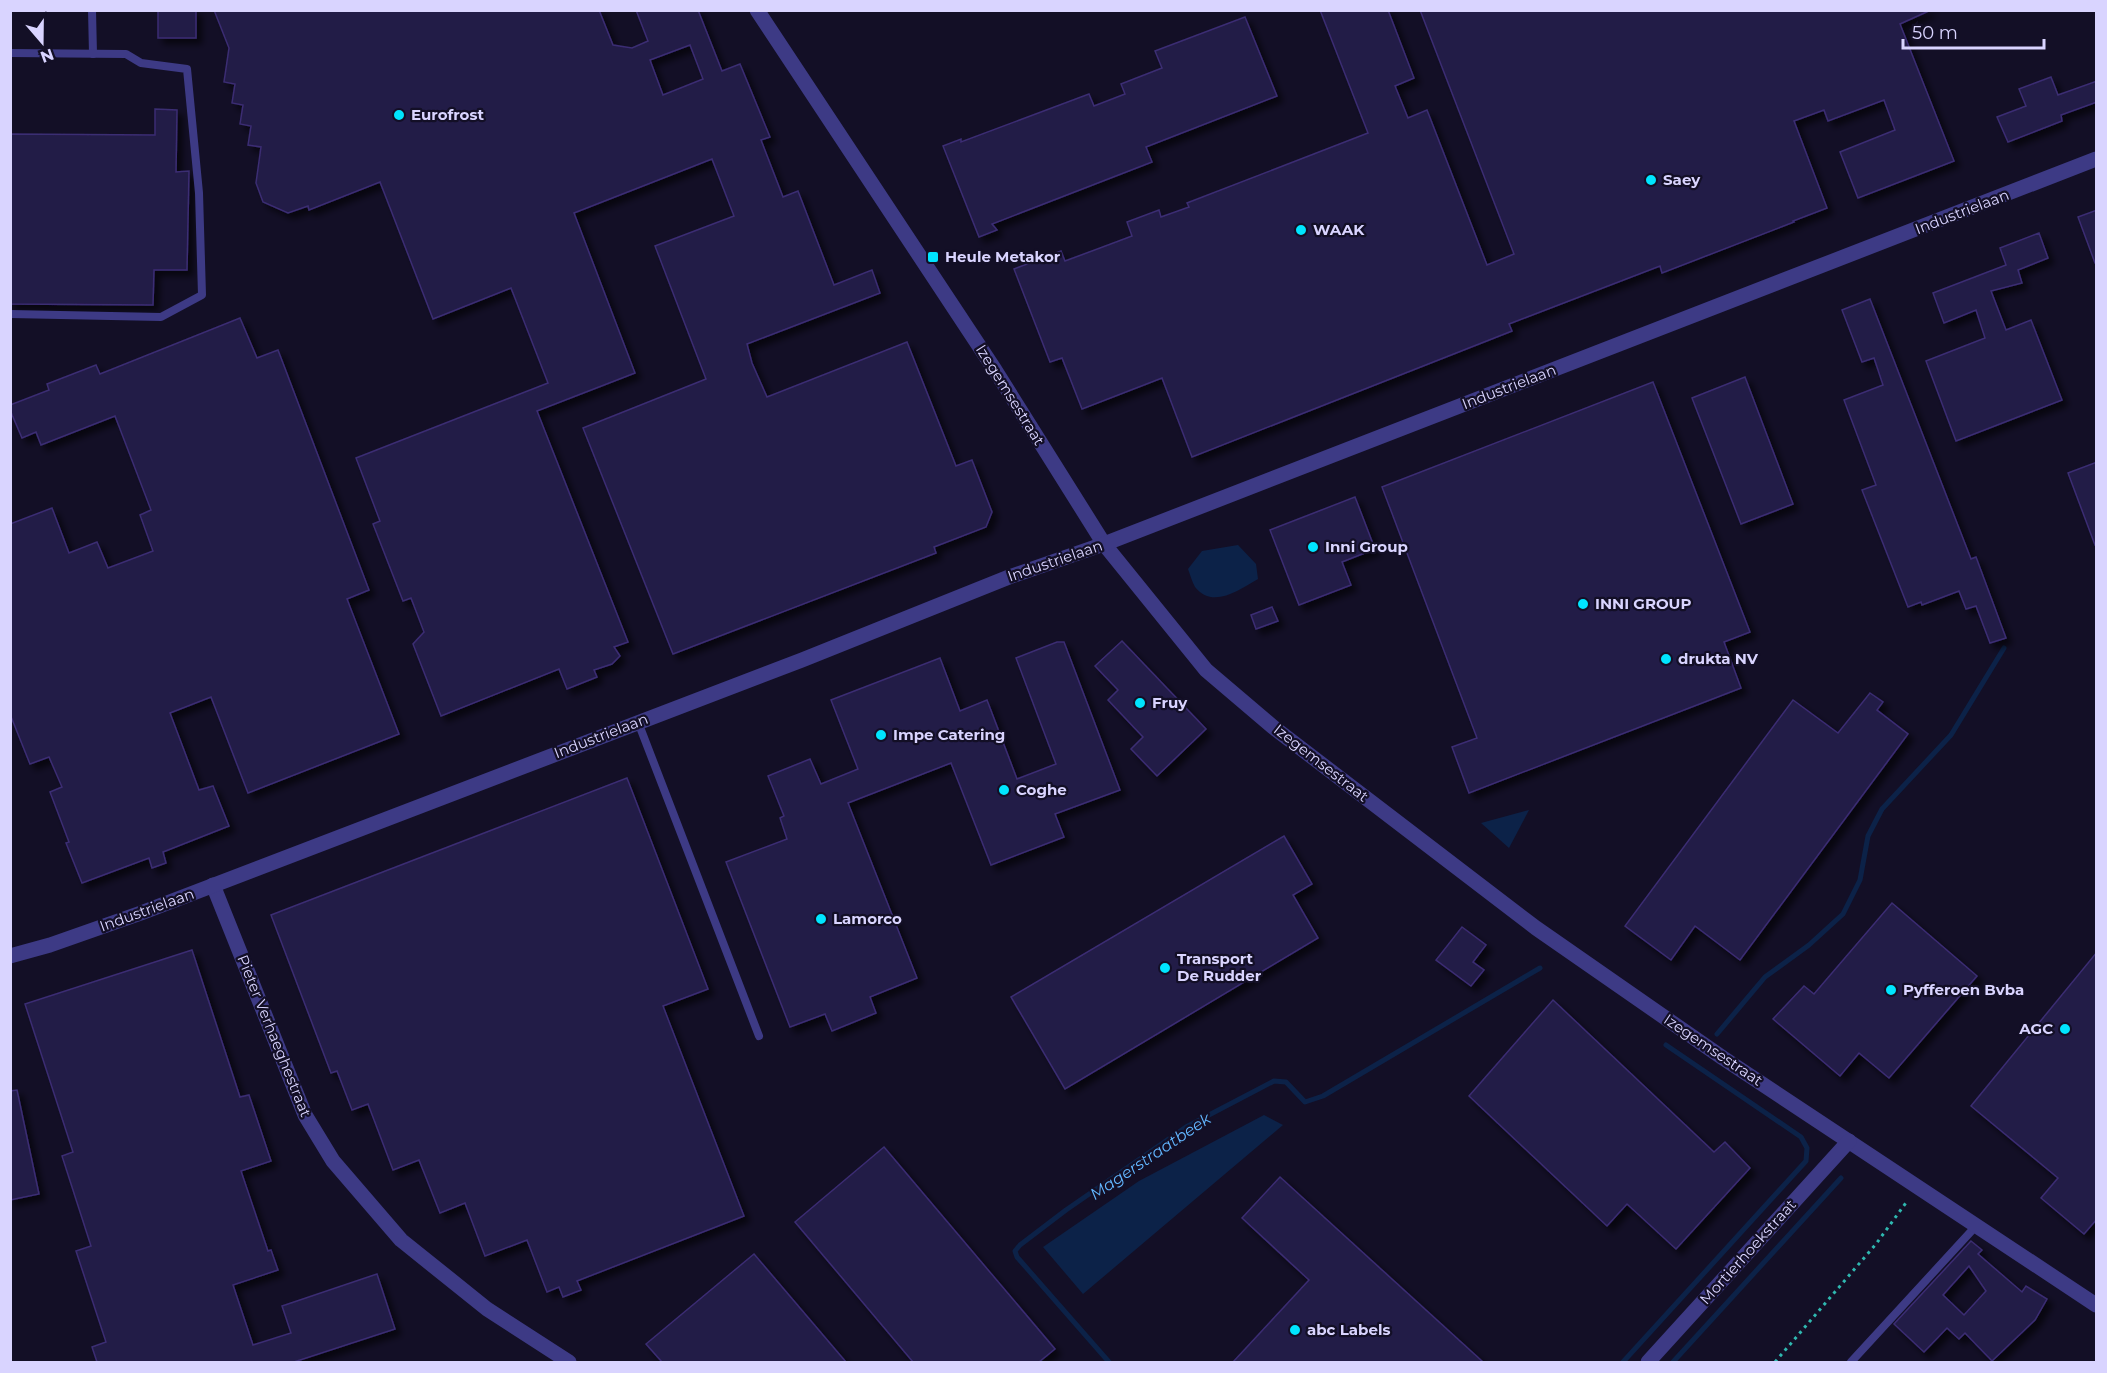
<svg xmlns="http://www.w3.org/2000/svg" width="2107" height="1373" viewBox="0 0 2107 1373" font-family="Montserrat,sans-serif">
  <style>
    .water { fill: #0c2248 }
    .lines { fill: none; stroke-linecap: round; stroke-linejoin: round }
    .stream { stroke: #0c2248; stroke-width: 5 }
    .building { fill: #241b47; stroke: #3b2d73; stroke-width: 1.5; fill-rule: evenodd; filter: url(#shadow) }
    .path { stroke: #2fb8b0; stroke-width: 3; stroke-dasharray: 3 4.5; stroke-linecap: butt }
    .service { stroke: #3d3a85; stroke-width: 8 }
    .minor { stroke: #3d3a85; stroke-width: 15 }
    .poi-dot { fill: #00e5ff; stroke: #130f26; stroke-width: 2 }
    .labels { text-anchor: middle; stroke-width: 4.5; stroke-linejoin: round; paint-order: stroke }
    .poi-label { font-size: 15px; font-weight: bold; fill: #d9d4ff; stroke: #130f26; text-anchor: start }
    .street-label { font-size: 15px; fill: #d9d4ff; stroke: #130f26 }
    .water-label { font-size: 16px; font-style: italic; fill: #62b6ff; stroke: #130f26 }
  </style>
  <defs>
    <filter id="shadow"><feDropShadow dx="5.5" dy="5.5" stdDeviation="3" flood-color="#0009"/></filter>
  </defs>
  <rect width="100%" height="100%" fill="#130f26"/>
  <g class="water">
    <path d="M1238,545L1256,564L1258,579C1240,589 1213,610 1195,587C1192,582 1190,574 1188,569L1202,551Z"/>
    <path d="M1529,810L1509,848L1481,823Z"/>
    <path d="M1264,1115L1283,1125L1083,1294L1043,1247L1139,1181Z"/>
  </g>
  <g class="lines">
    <g class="stream">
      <path d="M1717,1034L1765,977L1809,945L1843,914L1860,880L1868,836L1882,809L1951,735L2004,648"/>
      <path d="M1109,1362L1017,1257L1015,1251L1020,1245L1066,1210L1186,1127L1274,1081L1286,1082L1305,1102L1323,1096L1540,968"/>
      <path d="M1623,1362L1806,1161L1807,1148L1801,1137L1666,1045"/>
      <path d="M1673,1362L1841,1178"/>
    </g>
  </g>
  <g class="building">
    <rect x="158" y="10" width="38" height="28"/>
    <path d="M214,10H599L613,45L632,48L648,41L636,10H698L722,71L740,64L770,137L761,140L783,197L798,191L834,285L872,270L880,293L747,344L752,363L767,397L907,342L956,466L972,460L992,512L986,527L934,547L936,553L673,654L583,428L706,379L655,246L734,216L712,159L574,213L635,373L537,411L628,642L614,647L620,656L612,664L594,670L597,677L567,689L559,669L441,716L413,644L424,632L411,598L403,601L373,524L380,521L356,458L548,383L511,288L433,319L380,182L309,210L308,206L288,213L263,202L256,183L261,147L248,145L251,126L240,124L243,105L232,103L235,84L224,82L229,48ZM690,45L703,79L663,95L650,60Z"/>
    <path d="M1320,10H1388L1414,78L1395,86L1408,118L1427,110L1487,265L1514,254L1420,10H1931L1900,24L1954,161L1858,198L1840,152L1895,130L1884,100L1828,121L1824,110L1794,121L1827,208L1793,221L1794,222L1662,273L1660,266L1509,324L1512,331L1192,457L1162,378L1082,409L1062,358L1050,362L1014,269L1061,251L1065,261L1100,248L1132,236L1127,222L1159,210L1161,217L1189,207L1187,203L1368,133Z"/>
    <path d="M1245,17L1277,96L1146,147L1152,162L992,224L997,230L979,237L943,146L961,139V142L1089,94L1094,106L1125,94L1121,84L1162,68L1155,51Z"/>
    <path d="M2051,77L2058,95L2097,81V102L2061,115L2062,121L2008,142L1997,117L2026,106L2019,89Z"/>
    <path d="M155,109L177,110L176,172L189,171L187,270H154L153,305L10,304V134L155,135Z"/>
    <path d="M2097,210V263H2095L2078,217Z"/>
    <path d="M2039,233L2048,258L2018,270L2022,283L1991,291L2006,330L2031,320L2062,400L1956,441L1926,361L1985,338L1976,310L1944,323L1933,293L2006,265L2000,248Z"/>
    <path d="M1870,299L1971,559L1976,557L2006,638L1990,643L1976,606L1966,609L1959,591L1922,605L1921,602L1908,607L1862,490L1876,485L1844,400L1883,385L1874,358L1862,362L1842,310Z"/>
    <path d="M240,318L257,358L278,350L369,590L347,599L399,734L248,793L211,697L170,713L199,790L213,786L229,826L163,852L166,863L152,868L149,858L82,883L66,843L69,842L50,792L62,787L49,757L30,764L10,714V524L52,508L69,553L97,542L108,568L153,551L140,515L151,510L115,416L41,445L36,432L22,438L10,410V405L49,390L47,384L96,365L100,374Z"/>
    <path d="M1745,377L1793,504L1741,524L1692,398Z"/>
    <path d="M1653,382L1750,632L1724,642L1741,688L1469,793L1452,747L1477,738L1382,487Z"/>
    <path d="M2097,462V544L2095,545L2068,473Z"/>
    <path d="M1355,497L1375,549L1342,562L1351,585L1299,605L1270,530Z"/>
    <path d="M1272,607L1278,621L1256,629L1251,615Z"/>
    <path d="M1122,641L1206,729L1157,776L1131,749L1143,737L1108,700L1118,690L1095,666Z"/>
    <path d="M1057,642H1064L1120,790L1055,814L1064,837L991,865L951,763L848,803L917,978L870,997L876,1013L832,1031L825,1014L790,1027L726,862L787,839L780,818L784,816L768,776L810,759L821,784L858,769L831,700L940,658L960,711L987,700L1017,779L1056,764L1016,658Z"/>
    <path d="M1870,693L1883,702L1877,710L1908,734L1740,960L1695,926L1671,960L1625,926L1793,700L1838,733Z"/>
    <path d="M627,778L708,989L663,1006L744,1216L577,1281L581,1290L563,1297L559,1287L547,1292L527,1240L485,1256L465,1203L440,1213L419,1160L393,1170L368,1104L352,1110L337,1071L331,1073L271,915Z"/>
    <path d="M1284,836L1312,884L1293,895L1318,938L1065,1089L1011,997Z"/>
    <path d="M1892,903L1977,976L1889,1078L1859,1053L1840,1076L1773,1019L1804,986L1814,994Z"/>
    <path d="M1462,927L1486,945L1473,962L1484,970L1471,986L1436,960Z"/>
    <path d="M192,950L240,1097L249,1095L271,1161L241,1171L268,1251L271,1250L278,1270L233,1285L253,1345L291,1333L282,1306L377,1274L395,1329L294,1362H97L92,1347L106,1342L76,1251L91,1246L62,1156L73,1152L25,1004Z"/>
    <path d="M2097,952V1219L2084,1234L2041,1198L2058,1178L1971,1106Z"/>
    <path d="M1553,1000L1714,1152L1725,1142L1750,1168L1676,1249L1627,1204L1607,1226L1469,1096Z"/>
    <path d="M17,1090L39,1194L10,1200V1091Z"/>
    <path d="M884,1147L1055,1349L1039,1362H913L795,1222Z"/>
    <path d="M1280,1177L1483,1362H1233L1309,1280L1242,1218Z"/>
    <path d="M1971,1241L1982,1250L1978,1254L2022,1292L2026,1286L2047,1299L2035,1320L1992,1361L1965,1333L1959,1339L1947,1328L1924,1352L1894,1324ZM1969,1266L1986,1291L1964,1315L1943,1295Z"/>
    <path d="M754,1254L846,1362H662L646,1344Z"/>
  </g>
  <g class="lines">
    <path class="path" d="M1775,1362L1876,1244L1908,1200"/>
    <g class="service">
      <path d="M92,10L93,54"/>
      <path d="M10,53L126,54L141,63L187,69L199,193L202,295L161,317L10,314"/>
      <path d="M638,722L759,1036"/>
      <path d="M1851,1362L1976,1226"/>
    </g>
    <g class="minor">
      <path d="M757,10L995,370L1104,544L1206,670L1273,727L1536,928L1723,1058L2096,1305"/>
      <path d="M213,885L305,1115L333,1161L401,1240L487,1309L569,1362"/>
      <path d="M10,956L50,945L141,913L802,660L1009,577L1104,544L2096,159"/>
      <path d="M1648,1362L1849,1141"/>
    </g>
  </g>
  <g class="poi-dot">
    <circle cx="399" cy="115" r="6"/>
    <circle cx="1651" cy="180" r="6"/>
    <circle cx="1301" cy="230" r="6"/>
    <rect x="927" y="251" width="12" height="12" rx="3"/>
    <circle cx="1313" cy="547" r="6"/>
    <circle cx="1583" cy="604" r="6"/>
    <circle cx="1666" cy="659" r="6"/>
    <circle cx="1140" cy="703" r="6"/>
    <circle cx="881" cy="735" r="6"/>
    <circle cx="1004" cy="790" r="6"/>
    <circle cx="821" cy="919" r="6"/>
    <circle cx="1165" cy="968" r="6"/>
    <circle cx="1891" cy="990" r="6"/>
    <circle cx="2065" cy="1029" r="6"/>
    <circle cx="1295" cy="1330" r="6"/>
  </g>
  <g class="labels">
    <g class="poi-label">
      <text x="411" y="120">Eurofrost</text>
      <text x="1663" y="185">Saey</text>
      <text x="1313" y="235">WAAK</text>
      <text x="945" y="262">Heule Metakor</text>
      <text x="1325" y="552">Inni Group</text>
      <text x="1595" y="609">INNI GROUP</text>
      <text x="1678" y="664">drukta NV</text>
      <text x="1152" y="708">Fruy</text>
      <text x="893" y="740">Impe Catering</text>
      <text x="1016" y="795">Coghe</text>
      <text x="833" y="924">Lamorco</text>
      <text x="1177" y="964">Transport<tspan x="1177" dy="17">De Rudder</tspan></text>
      <text x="1903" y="995">Pyfferoen Bvba</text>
      <text x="2053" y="1034" text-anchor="end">AGC</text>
      <text x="1307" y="1335">abc Labels</text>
    </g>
    <g class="street-label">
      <text transform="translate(1962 212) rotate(-21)" y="5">Industrielaan</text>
      <text transform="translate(1509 387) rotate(-21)" y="5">Industrielaan</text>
      <text transform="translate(1010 395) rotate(58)" y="5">Izegemsestraat</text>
      <text transform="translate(1055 561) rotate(-19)" y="5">Industrielaan</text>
      <text transform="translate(601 736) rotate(-21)" y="5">Industrielaan</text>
      <text transform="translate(1321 763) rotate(38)" y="5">Izegemsestraat</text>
      <text transform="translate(147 910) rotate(-20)" y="5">Industrielaan</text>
      <text transform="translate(274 1036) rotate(68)" y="5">Pieter Verhaeghestraat</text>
      <text transform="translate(1713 1050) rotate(34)" y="5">Izegemsestraat</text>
      <text transform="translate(1748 1252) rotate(-48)" y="5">Mortierhoekstraat</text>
    </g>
    <g class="water-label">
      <text transform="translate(1150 1156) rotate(-34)" y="6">Magerstraatbeek</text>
    </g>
  </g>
  <rect width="2107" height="1373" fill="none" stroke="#d9d4ff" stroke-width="24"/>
  <g transform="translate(42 42) rotate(160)" stroke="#130f26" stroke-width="4.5" paint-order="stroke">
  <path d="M0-4.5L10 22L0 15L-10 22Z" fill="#d9d4ff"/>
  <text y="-9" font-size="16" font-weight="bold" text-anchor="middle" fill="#d9d4ff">N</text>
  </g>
  <path d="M1903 39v9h141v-9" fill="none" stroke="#d9d4ff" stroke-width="3"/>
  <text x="1912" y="39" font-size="18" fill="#d9d4ff" stroke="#130f26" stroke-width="4.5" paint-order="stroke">50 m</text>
</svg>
